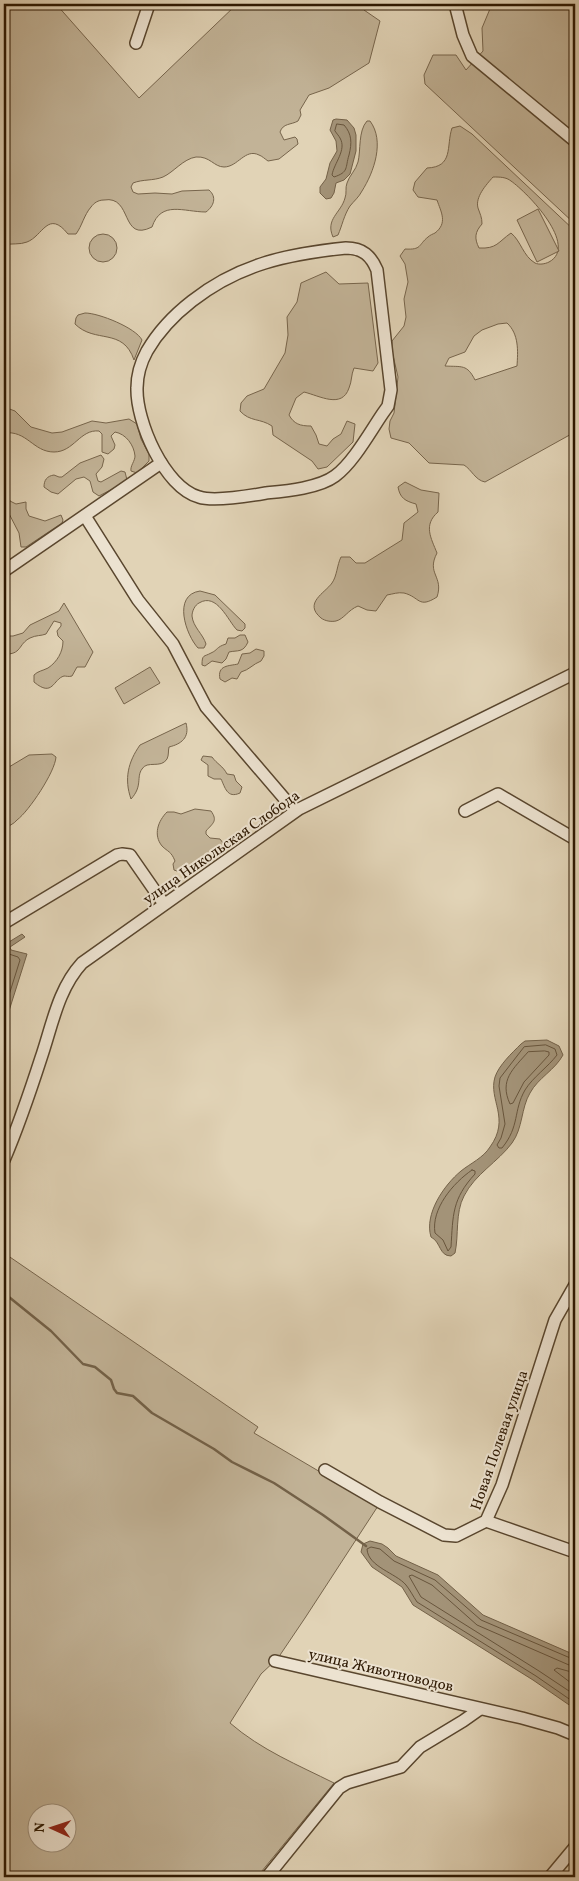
<svg xmlns="http://www.w3.org/2000/svg" width="579" height="1881" viewBox="0 0 579 1881" font-family="Vollkorn,serif">
  <style>
    .green { fill: #c2b397; stroke: #77654c; fill-rule: evenodd }
    .water { fill: #a39378; stroke: #736148 }
    .lines { fill: none; stroke-linecap: round; stroke-linejoin: round }
    .shore { stroke: #68553c; stroke-width: 1 }
    .stream { stroke: #736148; stroke-width: 2.5 }
    .minor-casing { stroke: #59462e; stroke-width: 14 }
    .minor { stroke: #ece2d0; stroke-width: 11 }
    .labels { text-anchor: middle; stroke-width: 4; stroke-linejoin: round; paint-order: stroke }
    .street-label { font-size: 15px; fill: #2c1700; stroke: #ece2d0 }
  </style>
  <rect width="100%" height="100%" fill="#e1d3b6"/>
  <filter id="stains"><feTurbulence type="fractalNoise" baseFrequency=".004" numOctaves="4"/><feColorMatrix values="0 0 0 0 .2 0 0 0 0 .09 0 0 0 0 .02 0 0 0 .5 -.17"/></filter>
  <radialGradient id="worn" r=".72"><stop offset=".6" stop-color="#630" stop-opacity="0"/><stop offset="1" stop-color="#630" stop-opacity=".3"/></radialGradient>
  <g class="green">
    <path d="M4,4H56L139,98L237,4H362L364,10L380,21L369,63L329,88L309,95L300,110L301,115L298,121C291,125 283,123 280,132L284,140L295,137L297,139L298,144L279,159L268,161C265,159 262,156 259,155C245,148 238,167 224,167C214,167 210,156 196,157C183,159 174,172 163,177C153,181 143,179 133,183L131,187L133,192L138,194L155,193L172,194L182,191L209,190C217,197 214,206 206,212C184,212 161,200 152,227C120,243 133,195 104,200C98,200 94,203 91,207C84,215 82,226 76,234H68C48,209 43,236 27,242C20,245 11,243 4,245Z"/>
    <path d="M492,4H575V224L425,84L424,75L433,55H456L466,70L483,51L482,28Z"/>
    <path d="M367,121H370C385,141 374,172 362,191C359,197 354,201 350,206C344,215 342,226 338,235L333,237C325,219 341,213 345,198C347,193 345,188 347,183C349,176 356,170 358,162C361,150 358,131 367,121Z"/>
    <path d="M460,126L472,134L575,231V432L485,482C475,480 472,470 464,465L429,463L409,443L391,438L389,429L390,421L394,413L398,377L392,351V341L404,326L406,317L404,299L408,282L405,264L400,256L405,249C422,250 418,245 428,237C430,235 433,234 435,233C448,223 441,212 437,200L418,197L413,190L415,182L427,168C454,167 446,146 452,128ZM493,177C500,177 506,177 511,181C528,193 579,246 549,262C545,264 539,265 535,263C523,256 521,241 511,233C498,242 497,249 479,248C474,238 475,232 482,224C482,217 480,214 478,208C475,197 486,185 493,177ZM507,323C519,334 518,351 517,366L475,380C467,364 462,367 445,366L449,358L465,352L474,336L482,330L498,324Z"/>
    <path d="M538,209L559,251L537,262L517,220Z"/>
    <circle cx="103" cy="248" r="14"/>
    <path d="M326,272L339,284L368,283L378,363L373,371L354,368C351,375 352,381 349,388C342,409 320,396 304,392L296,398L289,415C294,424 300,426 311,426L316,435L319,444L327,446L333,439L341,434L347,421L355,424L353,442L327,467L318,469L312,461L273,435L272,426C260,418 250,422 240,411L241,403L247,396L264,389L285,353L288,335L287,317L297,302L301,283Z"/>
    <path d="M85,313C99,313 136,328 142,340L134,360C123,327 95,344 75,324L76,318L78,315Z"/>
    <path d="M4,407L15,411L31,427L52,433L62,432L92,421L106,423L129,419L137,424L141,439L149,454V461L137,473L131,471C130,466 135,461 135,456C134,445 126,434 115,432L111,436L115,445L114,449L108,454L102,452V434L99,431C80,429 74,452 54,452C33,452 27,430 4,433Z"/>
    <path d="M101,455L104,459L102,467L96,474L98,481L101,482L121,471L125,472L127,480L116,487L99,496L93,492L90,481L84,477L76,479L58,494L51,492L44,487C44,480 47,476 54,475L59,477H62L80,463Z"/>
    <path d="M4,479C10,486 6,493 10,501L16,504L26,502V509L29,516L45,521L61,515L63,520L62,523L26,547H21L19,533L4,504Z"/>
    <path d="M405,482L421,490L439,493L438,512C423,525 431,538 437,553C426,574 444,576 437,597C418,609 420,597 404,593C398,592 393,594 387,595L376,611L367,610L358,606C348,610 344,619 336,621C331,622 325,621 321,618C303,603 325,593 332,583C337,576 337,565 341,557H350L356,563H365L402,540L404,523L418,512L416,504C405,501 400,498 398,487Z"/>
    <path d="M200,591L215,595L245,624V628L242,631L237,630C228,621 217,592 199,603C195,605 192,611 192,616C193,627 203,634 206,644L204,648H198C186,635 172,595 200,591Z"/>
    <path d="M64,603L93,652L85,667H77L72,676C69,677 66,676 64,676C53,679 53,698 34,682V675C38,671 42,671 48,668C57,662 63,652 63,641L58,636L57,631L61,626V623L54,621L46,634C41,636 36,635 30,638C18,644 22,655 4,654V636H13L23,633L30,625L59,611Z"/>
    <path d="M240,635H245L248,642C243,653 238,650 229,652L226,659L222,663L212,661L205,666L202,665C202,654 204,657 211,653C218,650 216,647 226,644L228,638H235Z"/>
    <path d="M256,649L264,651V656L261,661C253,664 249,670 241,672L237,679L232,678L225,682L220,679C217,665 229,666 238,664L242,654L250,653Z"/>
    <path d="M150,667L160,683L124,704L115,688Z"/>
    <path d="M186,723C190,738 181,744 169,747C168,751 169,755 167,759C161,769 147,760 142,769C136,777 143,786 131,799C124,779 128,762 140,745Z"/>
    <path d="M52,754L56,757C55,772 29,811 17,820C14,824 8,826 4,829V770L29,755Z"/>
    <path d="M203,756L212,757C217,764 223,766 227,774L234,775L236,781L242,787L240,793C227,799 225,787 221,779H214L208,776V765L201,760Z"/>
    <path d="M195,809L211,811C218,821 213,823 206,831V834L210,838L220,839C231,852 215,852 208,856L202,867L193,866L180,872L174,870L173,864L175,861C171,851 168,852 162,846C153,835 158,821 167,812H174L181,814Z"/>
    <path d="M4,1253L258,1427L254,1433L378,1506L305,1618L278,1658L261,1674L230,1723C261,1750 298,1765 334,1783L257,1877H4ZM38,1814H68V1844H38Z"/>
  </g>
  <g class="water">
    <path d="M336,119L347,120L354,128L356,135V151L350,174L344,180L336,183L334,193L331,198L326,199L320,193V187L326,179L330,163L337,151L336,141L330,130L333,120Z"/>
    <path d="M22,934L25,937L10,947L11,950L27,954L8,1014L4,1019V945Z"/>
    <path d="M547,1040L559,1046L563,1055C555,1070 538,1078 530,1093C521,1108 523,1128 512,1143C498,1162 475,1174 464,1196C455,1213 459,1235 455,1253L451,1256C439,1256 441,1242 431,1237C424,1214 444,1185 461,1171C471,1163 483,1158 490,1147C511,1118 488,1100 495,1077C499,1065 512,1053 521,1044L525,1041Z"/>
    <path d="M370,1541L382,1544L388,1548L396,1556L438,1575L483,1615L575,1655V1709L533,1680L413,1605L402,1587L372,1567L361,1552L363,1544Z"/>
  </g>
  <g class="lines">
    <g class="shore">
      <path d="M337,124L344,125C352,134 352,143 349,155C345,168 349,172 334,177L332,175C334,163 347,150 340,138C339,136 337,134 335,131Z"/>
      <path d="M4,949L9,954L18,957L20,960L4,1011"/>
      <path d="M546,1045L555,1049L557,1055C548,1067 533,1077 525,1090C513,1111 520,1126 502,1148H499L497,1145L501,1138L505,1124L499,1086L500,1078L524,1047Z"/>
      <path d="M545,1051L549,1052V1055L524,1082L513,1103L510,1104C499,1080 513,1069 528,1052Z"/>
      <path d="M472,1170L475,1171V1174C452,1199 453,1215 451,1247L448,1251L443,1240L435,1233C431,1209 453,1183 472,1170Z"/>
      <path d="M575,1660L481,1620L435,1580L394,1561L380,1549L371,1547L367,1549C368,1567 396,1573 406,1585C410,1590 413,1596 417,1602L536,1676L575,1703"/>
      <path d="M575,1666L569,1665L477,1625L432,1585L412,1575L409,1576L421,1597L539,1671L575,1695"/>
      <path d="M575,1673L557,1668L554,1670L575,1686"/>
    </g>
    <path class="stream" d="M4,1293L51,1331L83,1364L95,1367L111,1380L114,1389L117,1393L133,1396L152,1413L214,1449L232,1462L274,1483L323,1515L366,1546"/>
    <defs>
      <g id="minor">
        <path d="M455,4L463,35L472,56L575,141"/>
        <path d="M136,43L149,4"/>
        <path d="M346,248C363,248 371,256 377,270L391,390L388,406L383,413C370,432 353,463 335,476C319,488 286,491 266,493C249,496 214,502 199,497C164,487 136,421 137,388C137,375 141,362 147,351C158,332 174,315 192,301C239,264 288,254 346,248Z"/>
        <path d="M85,516L138,600L173,644L206,707L295,811"/>
        <path d="M4,571L161,463"/>
        <path d="M465,811L498,794L575,839"/>
        <path d="M4,923L117,855L122,854L130,855L164,904"/>
        <path d="M4,1160C18,1127 30,1092 41,1058C52,1026 58,989 82,963L299,809L575,673"/>
        <path d="M325,1470L380,1502L444,1535L456,1536L486,1521L502,1485L555,1320L575,1285"/>
        <path d="M486,1521L575,1552"/>
        <path d="M275,1661L522,1718L558,1728L575,1735"/>
        <path d="M267,1877L339,1788L347,1783L401,1767L420,1747L463,1721L480,1709"/>
        <path d="M550,1877L575,1847"/>
      </g>
    </defs>
    <use href="#minor" class="minor-casing"/>
    <use href="#minor" class="minor"/>
  </g>
  <g class="labels">
    <g class="street-label">
      <text transform="translate(221 847) rotate(-35)" y="5">улица Никольская Слобода</text>
      <text transform="translate(499 1440) rotate(-71)" y="5">Новая Полевая улица</text>
      <text transform="translate(381 1670) rotate(13)" y="5">улица Животноводов</text>
    </g>
  </g>
  <rect width="579" height="1881" fill="none" stroke="#e1d3b6" stroke-width="20"/>
  <rect x="5" y="5" width="569" height="1871" fill="none" stroke="#2c1700" stroke-width="2.5"/>
  <rect x="10" y="10" width="559" height="1861" fill="none" stroke="#2c1700"/>
  <g transform="translate(52 1828) rotate(273)"><circle r="24" fill="#ece2d0" stroke="#9f917d"/>
  <path d="M0-4L9 19L0 12L-9 19Z" fill="#8f2418"/>
  <text y="-8" font-size="14" font-weight="bold" text-anchor="middle" fill="#2c1700">N</text>
  </g>
  <rect width="100%" height="100%" filter="url(#stains)"/>
  <rect width="100%" height="100%" fill="url(#worn)"/>
</svg>
